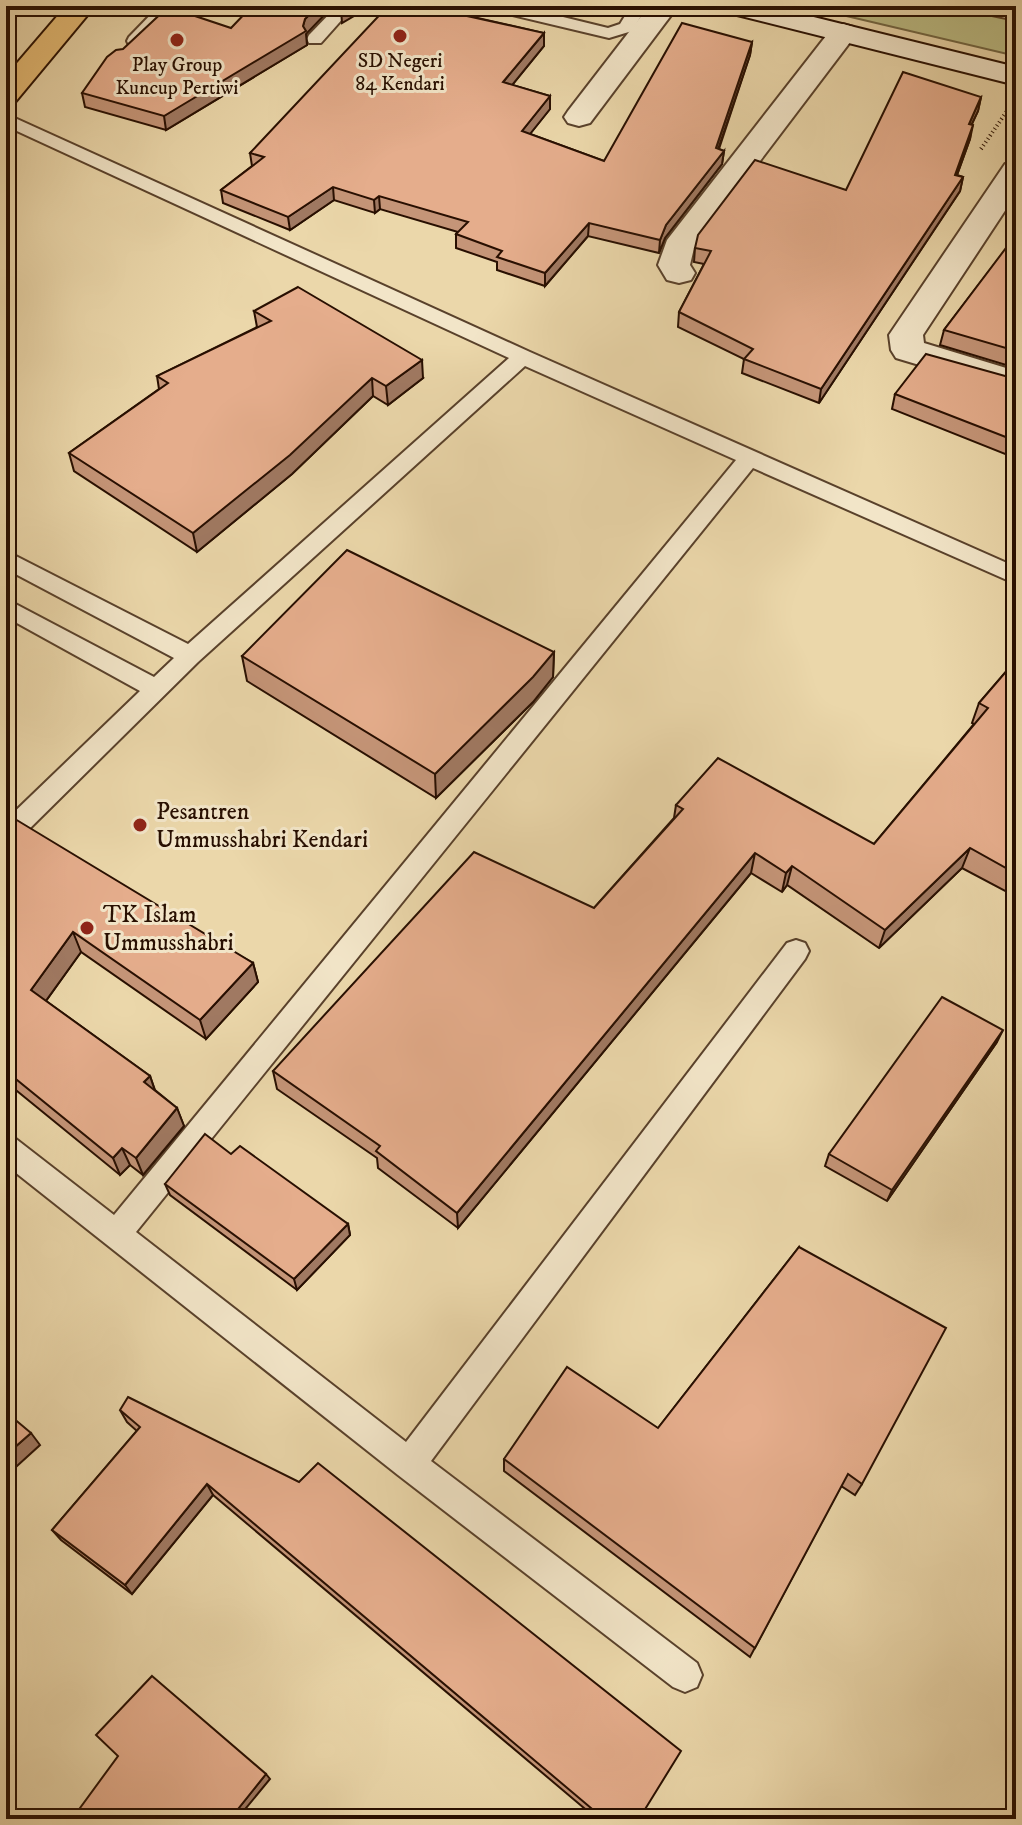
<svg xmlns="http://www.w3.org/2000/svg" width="1022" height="1825" viewBox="0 0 1022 1825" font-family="'IM FELL DW Pica',serif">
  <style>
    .green { fill: #bcbd85; stroke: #726643; stroke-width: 2 }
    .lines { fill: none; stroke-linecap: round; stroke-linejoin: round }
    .lane-casing { stroke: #59412b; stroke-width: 4 }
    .street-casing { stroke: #59412b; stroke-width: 4 }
    .secondary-casing { stroke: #280f01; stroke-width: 4 }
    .highway-casing { stroke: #280f01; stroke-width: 4 }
    .path { stroke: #280f01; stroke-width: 4; stroke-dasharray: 1 3; stroke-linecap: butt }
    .lane { fill: #f2e5c8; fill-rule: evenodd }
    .street { fill: #f2e5c8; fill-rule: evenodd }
    .secondary { fill: #f2e5c8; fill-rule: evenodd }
    .highway { fill: #e6bc75; fill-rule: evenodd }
    .wall { fill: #c59578; stroke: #280f01; stroke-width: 2 }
    .shaded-wall { fill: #a07962; stroke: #280f01; stroke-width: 2 }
    .building { fill: #e5ad8c; stroke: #280f01; stroke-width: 2 }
    .poi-dot { fill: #8f2418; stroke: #f2e5c8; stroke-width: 3 }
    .labels { text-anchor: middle; stroke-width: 6; stroke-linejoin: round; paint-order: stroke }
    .far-poi-label { font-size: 20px; fill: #280f01; stroke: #f2e5c8 }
    .poi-label { font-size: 24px; fill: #280f01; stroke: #f2e5c8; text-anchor: start }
  </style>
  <rect width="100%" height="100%" fill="#ebd7aa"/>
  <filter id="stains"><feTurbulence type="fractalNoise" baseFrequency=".0025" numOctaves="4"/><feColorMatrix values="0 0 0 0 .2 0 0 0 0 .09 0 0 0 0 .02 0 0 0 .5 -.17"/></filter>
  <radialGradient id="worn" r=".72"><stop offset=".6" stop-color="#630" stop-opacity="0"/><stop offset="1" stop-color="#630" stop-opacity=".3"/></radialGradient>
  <path class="green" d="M804,6H1016V56Z"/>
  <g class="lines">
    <defs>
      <g id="lane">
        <path d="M159,6H176L141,45H129L127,41L129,37Z"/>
        <path d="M337,6H354L321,43H309L307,39L309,35Z"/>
        <path d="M504,6H518L608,28L620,24L631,6H647L632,31L609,38L504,13Z"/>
        <path d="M966,6H997L1016,10V20L968,10Z"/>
        <path d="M6,114L530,352L1016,567V584L753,468L136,1232L406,1442L787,943L796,940L805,943L809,951L805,959L431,1461L697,1663L702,1675L697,1687L685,1692L673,1687L398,1475L6,1165V1135L16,1139L114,1215L736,460L525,366L198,662L15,843L6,846V820L140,691L6,617V599L154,677L174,658L6,569V551L188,644L509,358L6,126Z"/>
      </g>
      <g id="street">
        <path d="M649,6H678L590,123L579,126L568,123L564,117L568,111Z"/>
        <path d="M843,24L853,27L857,33L694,248L690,265L695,273L691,280L679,283L667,280L658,265L667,240L833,27Z"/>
        <path d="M1016,162V194L923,335L924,343L1016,371V394L896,358L891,350L889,335L1005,164Z"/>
      </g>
      <path id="secondary" d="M721,6H769L1016,67V85L725,12Z"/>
      <path id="highway" d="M66,6H95L16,101L6,104V76Z"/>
    </defs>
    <use href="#lane" class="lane-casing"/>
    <use href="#street" class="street-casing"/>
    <use href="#secondary" class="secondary-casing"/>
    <use href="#highway" class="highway-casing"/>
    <path class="path" d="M981,149L1007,111"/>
    <use href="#lane" class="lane"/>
    <use href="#street" class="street"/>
    <use href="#secondary" class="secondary"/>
    <use href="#highway" class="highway"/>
  </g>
  <g class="wall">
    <path d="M445,6L442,10L544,33V46L512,85L550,96V109L530,134L604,161L752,42L750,55L719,149L724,151L722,164L665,238L659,253L588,236L545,286L497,270V262L456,248V234L458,232L380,209L375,213L334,200L290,230L223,203L221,190L252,166L250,153Z"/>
    <path d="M231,28L306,34L307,45L166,130L85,107L82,93Z"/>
    <path d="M981,97L978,111L972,124L970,139L957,175L963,177L960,191L819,403L742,373L744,359L678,327L679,312L704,264L694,262L695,248L846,190Z"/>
    <path d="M1016,236V368L940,345L944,330Z"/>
    <path d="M254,311L423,378L388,405L373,396L292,474L197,552L74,471L69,453L159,389L157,376L257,327Z"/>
    <path d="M1016,379V468L1010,466L1013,457L892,409L895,394Z"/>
    <path d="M554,652L553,677L533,702L436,798L247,681L242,656Z"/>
    <path d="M1016,660V875L1007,892L962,868L879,948L787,885L782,892L751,873L458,1228L378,1168L377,1158L277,1089L273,1071L594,908L674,818L676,805L874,844L974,724L972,723L979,703Z"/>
    <path d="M6,826L253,963L258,982L206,1039L81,952L46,1001L150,1076L155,1090L177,1108L184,1126L143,1175L130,1165L120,1175L6,1082Z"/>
    <path d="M997,1042L887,1201L825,1166L829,1154Z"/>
    <path d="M231,1154L348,1224L350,1235L297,1290L170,1195L165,1184Z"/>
    <path d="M799,1247L862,1484L855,1495L841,1486L750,1657L504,1471V1459L658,1428Z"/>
    <path d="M120,1410L640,1819H597L213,1495L132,1594L61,1540L52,1530L137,1431L127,1422Z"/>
  </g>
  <g class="shaded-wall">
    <path d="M318,6H333L306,34L307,45L166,130L164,116L303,26L305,19Z"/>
    <path d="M347,6H371L342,23L341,9Z"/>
    <path d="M436,6H445L435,21V9Z"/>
    <path d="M544,33V46L504,95L503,82Z"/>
    <path d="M752,42L750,55L714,161L716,148Z"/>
    <path d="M550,96V109L522,144V131Z"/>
    <path d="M981,97L978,111L965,138L969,124Z"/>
    <path d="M973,125L970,139L952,189L955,175Z"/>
    <path d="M724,151L722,164L665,238L659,253L660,240L666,225Z"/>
    <path d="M963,177L960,191L819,403L821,389Z"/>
    <path d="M333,187L334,200L290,230L288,217Z"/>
    <path d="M379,196L380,209L375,213L374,200Z"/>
    <path d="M589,223L588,236L545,286V273Z"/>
    <path d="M422,360L423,378L388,405L386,386Z"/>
    <path d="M372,378L373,396L292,474L197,552L193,533Z"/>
    <path d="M554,652L553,677L533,702L436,798L435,774Z"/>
    <path d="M970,848L962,868L879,948L885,930Z"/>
    <path d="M755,853L751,873L458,1228L457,1213Z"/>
    <path d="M792,866L787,885L782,892L786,873Z"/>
    <path d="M73,932L81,952L40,1009L31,990Z"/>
    <path d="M253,963L258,982L206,1039L200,1020Z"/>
    <path d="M1003,1030L997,1042L887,1201L892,1190Z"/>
    <path d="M150,1076L156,1094L144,1082Z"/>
    <path d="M177,1108L184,1126L143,1175L136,1158Z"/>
    <path d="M122,1148L130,1165L120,1175L113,1158Z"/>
    <path d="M348,1224L350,1235L297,1290L294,1279Z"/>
    <path d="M31,1433L40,1445L6,1476V1455Z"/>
    <path d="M207,1484L213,1495L132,1594L125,1585Z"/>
    <path d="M266,1774L270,1779L237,1819H230Z"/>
  </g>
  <g class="building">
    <path d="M252,6H318L305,19L303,26L306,31L164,116L82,93L107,57L116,50L123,49L168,7L231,28Z"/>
    <path d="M388,6H436L435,9L544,33L503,82L550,96L522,131L604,161L682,23L752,42L716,148L724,151L666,225L660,240L589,223L545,273L497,257L502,251L456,234L468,222L379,196L374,200L333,187L288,217L221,190L264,157L250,153Z"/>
    <path d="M903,72L981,97L969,124L973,125L955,175L963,177L821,389L744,359L753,349L679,312L711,251L695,248L698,235L755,160L846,190Z"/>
    <path d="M1015,236L1016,351L944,330Z"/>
    <path d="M298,287L422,360L386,386L372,378L290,455L193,533L69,453L168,383L157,376L271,321L254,311Z"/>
    <path d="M926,354L1016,379V441L895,394Z"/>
    <path d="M347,550L554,652L533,677L435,774L242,656Z"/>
    <path d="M1016,660L1015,873L970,848L885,930L792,866L786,873L755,853L457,1213L376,1151L380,1146L273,1071L474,852L594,908L683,809L676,805L718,758L874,844L988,708L979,703Z"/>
    <path d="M15,819L253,963L200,1020L73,932L31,990L150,1076L144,1082L177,1108L136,1158L122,1148L113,1158L6,1071V826Z"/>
    <path d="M942,997L1003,1030L892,1190L829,1154Z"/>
    <path d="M205,1134L231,1154L240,1146L348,1224L294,1279L165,1184Z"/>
    <path d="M799,1247L946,1328L862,1484L848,1474L755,1648L504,1459L567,1367L658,1428Z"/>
    <path d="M128,1397L299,1482L318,1463L681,1751L639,1819H604L207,1484L125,1585L52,1530L140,1427L120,1410Z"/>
    <path d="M6,1412L31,1433L6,1455Z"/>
    <path d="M152,1676L266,1774L230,1819H72L118,1756L96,1735Z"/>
  </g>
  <g class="poi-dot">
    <circle cx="400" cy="36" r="8"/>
    <circle cx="177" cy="40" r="8"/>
    <circle cx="140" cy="825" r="8"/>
    <circle cx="87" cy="928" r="8"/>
  </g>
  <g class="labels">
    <g class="far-poi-label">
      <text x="400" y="67">SD Negeri<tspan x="400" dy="23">84 Kendari</tspan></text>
      <text x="177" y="71">Play Group<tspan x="177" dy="23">Kuncup Pertiwi</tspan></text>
    </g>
    <g class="poi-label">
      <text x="156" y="819">Pesantren<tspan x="156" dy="28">Ummusshabri Kendari</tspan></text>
      <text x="103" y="922">TK Islam<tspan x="103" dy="28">Ummusshabri</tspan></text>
    </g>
  </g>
  <rect width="1022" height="1825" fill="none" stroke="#ebd7aa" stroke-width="32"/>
  <rect x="8" y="8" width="1006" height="1809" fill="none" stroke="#280f01" stroke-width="4"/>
  <rect x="16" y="16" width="990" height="1793" fill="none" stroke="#280f01" stroke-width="2"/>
  <rect width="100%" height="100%" filter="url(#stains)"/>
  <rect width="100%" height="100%" fill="url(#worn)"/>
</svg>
